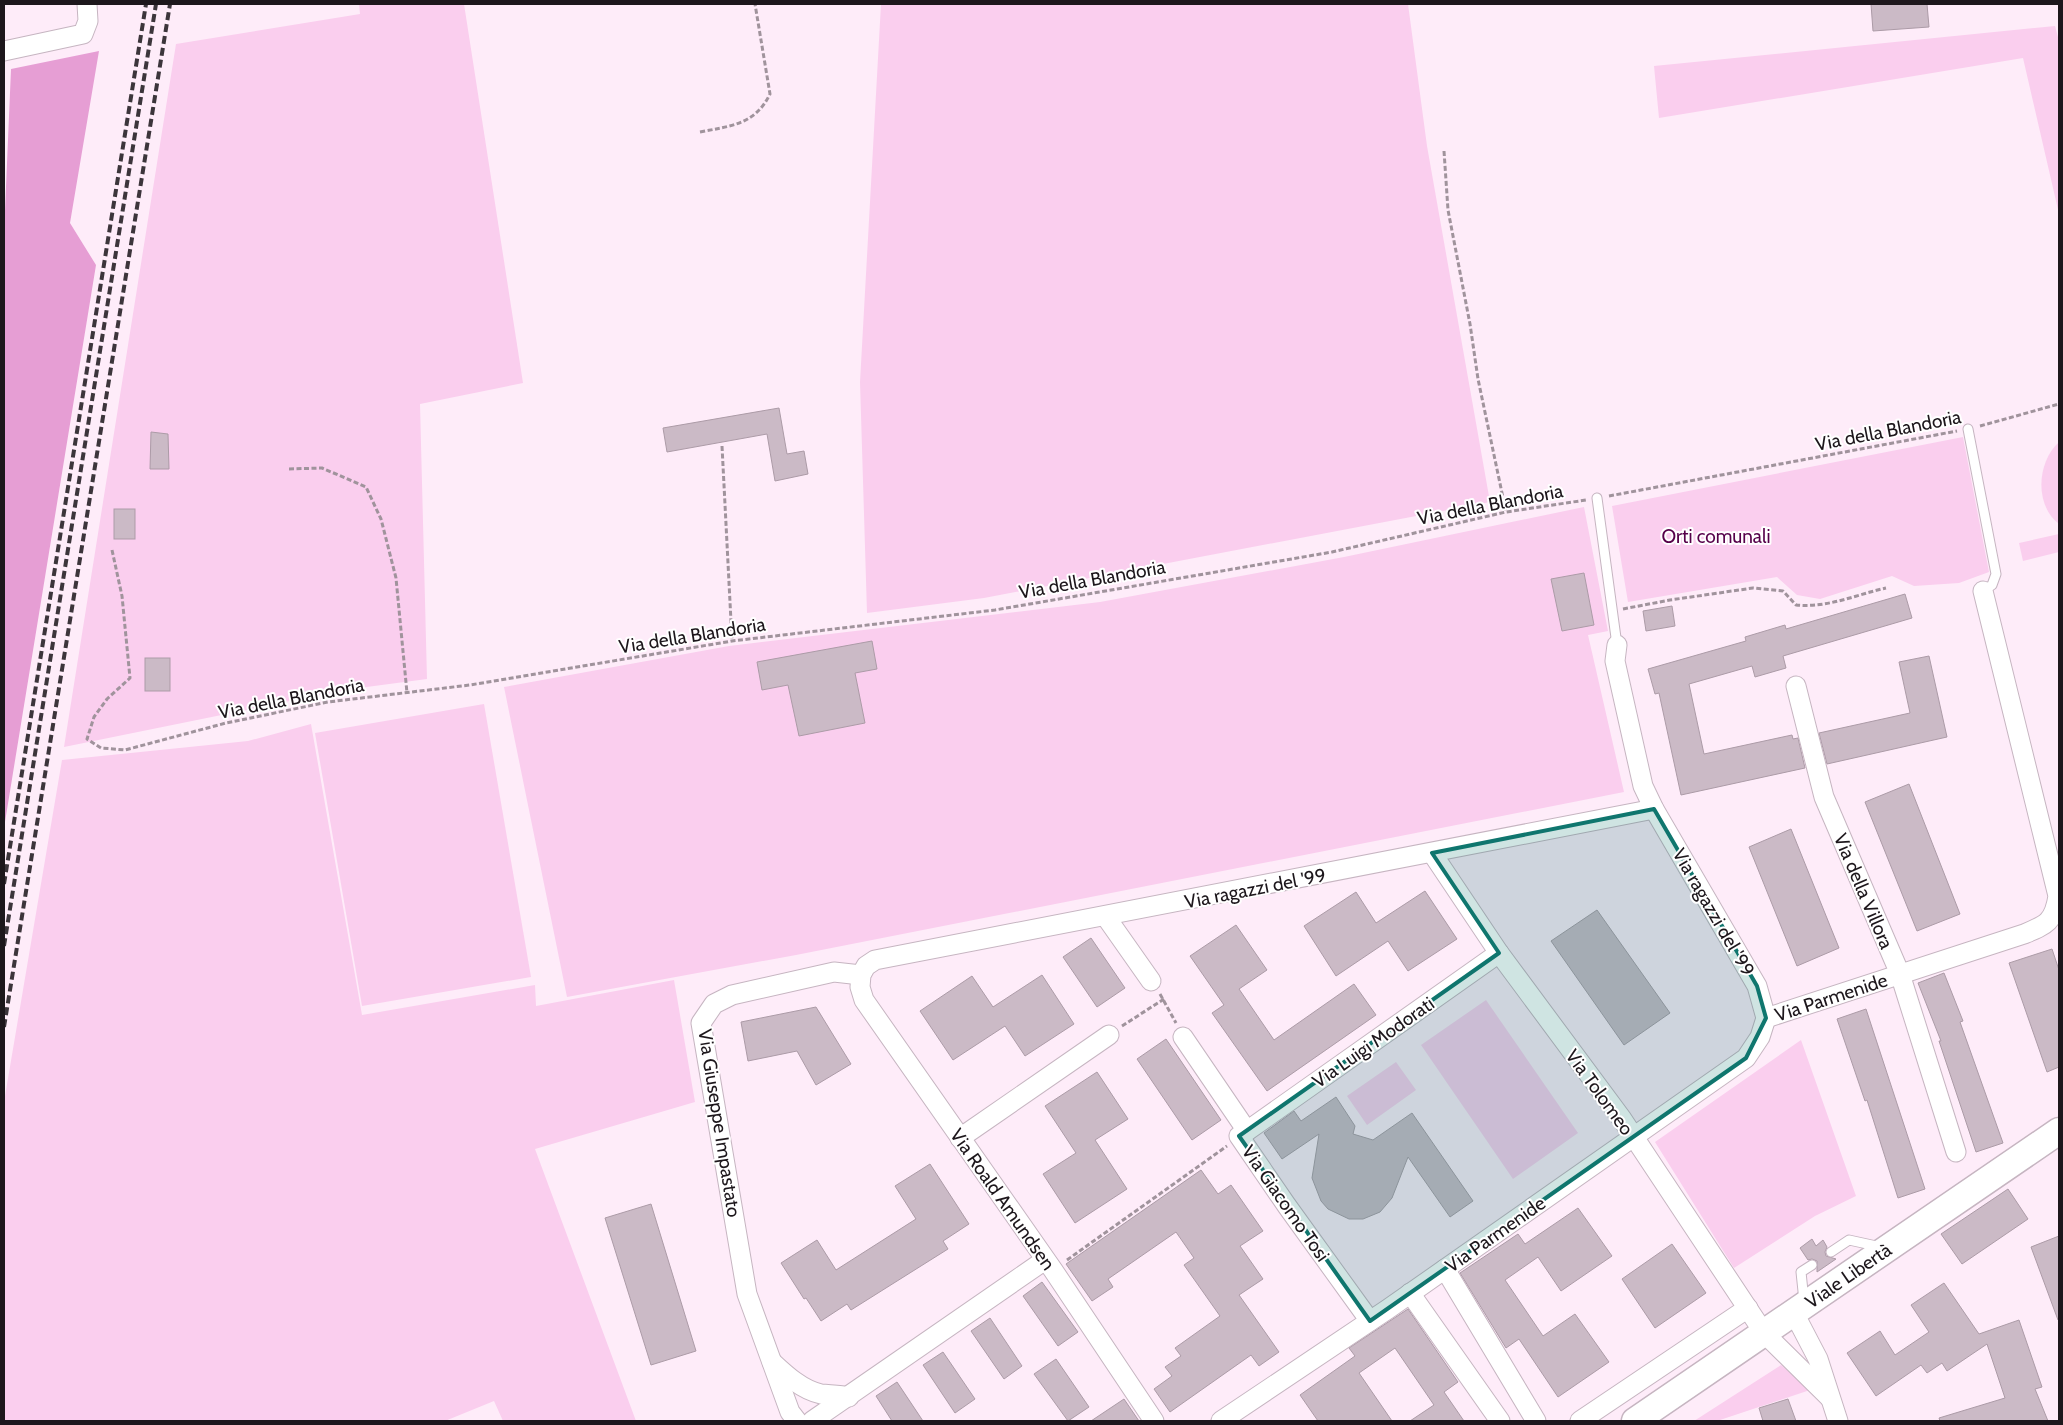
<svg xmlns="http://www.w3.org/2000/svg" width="2063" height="1425" viewBox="0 0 2063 1425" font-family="Cabin,sans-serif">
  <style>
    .green { fill: #faceee }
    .forest { fill: #e69ed4 }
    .building { fill: #cbbac6; stroke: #ac9ba7 }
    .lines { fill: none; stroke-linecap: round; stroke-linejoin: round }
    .lane-casing { stroke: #c6b5c1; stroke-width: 11 }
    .street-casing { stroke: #c6b5c1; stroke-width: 21 }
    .secondary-casing { stroke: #c6b5c1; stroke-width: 29 }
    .path { stroke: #a0939c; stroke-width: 3; stroke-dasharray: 5 2.5; stroke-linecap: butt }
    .lane { stroke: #fff; stroke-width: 9 }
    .street { stroke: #fff; stroke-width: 19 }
    .secondary { stroke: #fff; stroke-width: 26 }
    .rail { stroke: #3c353b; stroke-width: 4; stroke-dasharray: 8 4; stroke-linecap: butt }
    .marked { fill: #0f766e; fill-opacity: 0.2; stroke: #0f766e; stroke-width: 4; stroke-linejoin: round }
    .labels { text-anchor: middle; stroke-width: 4; stroke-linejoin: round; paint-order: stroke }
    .street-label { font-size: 19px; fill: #1d171c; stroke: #fff }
    .park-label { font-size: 19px; fill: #56004a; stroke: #fff }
  </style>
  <rect width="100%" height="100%" fill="#feecf9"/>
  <g class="green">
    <path d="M359,4H464L523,383L420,404L427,679L344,690L64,747L176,44L360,14Z"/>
    <path d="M881,4H1408L1427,146L1490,502L984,598L867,613L860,382Z"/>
    <path d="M2055,26L2059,41V214L2023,58L1659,118L1654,66Z"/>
    <path d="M1963,437L1989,572L1959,583L1914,586L1892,576L1820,599L1797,595L1777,577L1628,602L1612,506Z"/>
    <path d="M2059,442V524C2034,505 2037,462 2059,442Z"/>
    <path d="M1584,507L1608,631L1588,635L1624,792L796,955L567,997L504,687L729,646L1100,602L1344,557Z"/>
    <path d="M2059,534V552L2023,561L2019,543Z"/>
    <path d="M484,704L531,977L362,1006L315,733Z"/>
    <path d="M311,724L362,1015L535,985L536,1006L674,980L695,1102L535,1149L636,1421H503L494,1401L445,1421H4V1102L62,760L248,741Z"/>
    <path d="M1486,1000L1578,1133L1513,1179L1421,1045Z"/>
    <path d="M1801,1040L1856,1196L1815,1216L1734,1268L1655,1142Z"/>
    <path d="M1396,1062L1416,1090L1367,1125L1347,1096Z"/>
    <path d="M1781,1365L1810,1390L1720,1420V1421H1694Z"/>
  </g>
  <path class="forest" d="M99,51L70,223L96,265L4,828V234L11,69Z"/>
  <g class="building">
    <path d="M1871,4H1927L1929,27L1873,31Z"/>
    <path d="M779,408L787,454L804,451L808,474L775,481L767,434L667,452L663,428Z"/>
    <path d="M151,432L168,434L169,469H150Z"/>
    <rect x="114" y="509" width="21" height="30"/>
    <path d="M1584,573L1594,625L1562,631L1551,579Z"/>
    <path d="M1905,594L1912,618L1783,656L1786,668L1755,677L1752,666L1689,684L1704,754L1792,735L1793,739L1798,738L1805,768L1681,795L1659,693L1655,694L1648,669L1746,641L1745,637L1785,625L1786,629Z"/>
    <path d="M1672,606L1675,626L1646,631L1643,611Z"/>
    <path d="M872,641L877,669L855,673L865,723L799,736L788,685L762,690L757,662Z"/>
    <path d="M1929,656L1947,737L1827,764L1819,733L1910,713L1899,662Z"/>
    <rect x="145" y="658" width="25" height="33"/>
    <path d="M1909,784L1960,914L1917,931L1865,802Z"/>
    <path d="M1791,829L1839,948L1797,966L1749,847Z"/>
    <path d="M1425,891L1457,939L1408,971L1388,941L1336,976L1304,926L1356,892L1376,923Z"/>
    <path d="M1597,910L1670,1013L1624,1045L1551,941Z"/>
    <path d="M1236,925L1267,970L1239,989L1274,1040L1354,984L1376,1015L1267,1091L1212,1013L1224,1005L1190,956Z"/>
    <path d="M1091,938L1125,988L1097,1007L1063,957Z"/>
    <path d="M2052,949L2059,970V1067L2047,1072L2009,963Z"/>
    <path d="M1944,973L1963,1021L1960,1022L2003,1143L1976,1152L1939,1041H1941L1918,983Z"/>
    <path d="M1042,975L1074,1024L1025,1056L1005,1026L953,1060L920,1011L972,976L993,1007Z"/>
    <path d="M816,1007L851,1064L816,1085L797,1051L748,1061L741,1022Z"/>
    <path d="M1866,1009L1925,1189L1898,1198L1867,1100L1865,1101L1837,1019Z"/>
    <path d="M1166,1039L1221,1120L1192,1140L1137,1059Z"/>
    <path d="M1097,1072L1128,1119L1095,1140L1127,1189L1075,1223L1043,1174L1076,1153L1045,1106Z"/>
    <path d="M1336,1097L1355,1126L1353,1134L1373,1140L1412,1113L1473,1201L1450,1217L1408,1157L1392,1198L1380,1212L1363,1219H1349L1328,1209L1321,1201L1312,1178L1319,1134L1282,1159L1264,1133L1294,1111L1301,1121Z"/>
    <path d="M930,1164L969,1224L943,1241L948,1249L851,1310L847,1304L821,1321L806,1298L804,1299L781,1263L817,1240L836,1270L916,1219L895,1186Z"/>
    <path d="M1201,1170L1218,1194L1231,1185L1263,1231L1240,1246L1263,1279L1239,1295L1279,1352L1259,1366L1251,1355L1170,1412L1154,1389L1172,1376L1165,1367L1181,1356L1175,1348L1220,1316L1184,1265L1194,1258L1176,1232L1108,1279L1113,1287L1092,1301L1066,1264Z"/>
    <path d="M2008,1189L2028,1219L1962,1264L1941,1234Z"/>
    <path d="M651,1204L696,1351L651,1365L605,1218Z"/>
    <path d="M1578,1208L1612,1256L1561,1291L1538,1257L1505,1280L1543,1336L1575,1314L1609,1362L1558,1397L1519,1339L1506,1348L1460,1273L1518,1234L1525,1244Z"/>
    <path d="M2059,1236V1320H2058L2031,1247Z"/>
    <path d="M1812,1239L1816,1246L1823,1240L1827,1247L1825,1252L1826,1256L1836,1259L1817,1272V1261L1812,1259L1808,1260L1800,1248Z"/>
    <path d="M1672,1244L1706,1293L1655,1328L1622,1279Z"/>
    <path d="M1042,1282L1078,1332L1058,1346L1023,1296Z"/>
    <path d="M1944,1283L1979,1334L2019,1320L2042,1387L2035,1389L2048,1421H1940L1939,1418L2005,1398L1987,1344L1947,1371L1942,1363L1927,1373L1921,1365L1876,1396L1847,1353L1880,1331L1895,1355L1929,1332L1911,1305Z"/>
    <path d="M1408,1309L1458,1382L1444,1392L1464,1421H1410L1434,1405L1395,1348L1359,1373L1392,1421H1318L1300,1395L1355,1356L1349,1348Z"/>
    <path d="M990,1318L1022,1366L1004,1379L971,1331Z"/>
    <path d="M943,1352L975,1399L955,1413L923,1365Z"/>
    <path d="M1056,1359L1089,1407L1068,1421L1034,1374Z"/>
    <path d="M897,1382L923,1421H892L876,1396Z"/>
    <path d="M1124,1399L1139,1421H1091Z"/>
    <path d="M1788,1399L1796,1421H1763L1759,1408Z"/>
  </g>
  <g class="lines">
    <defs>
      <g id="lane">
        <path d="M1968,429L1996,574L1992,585L1983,591"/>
        <path d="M1597,498L1617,645"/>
        <path d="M1831,1252L1849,1240L1881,1247"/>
        <path d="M1804,1301L1801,1272L1812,1265"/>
      </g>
      <g id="street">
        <path d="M4,51L83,34L88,21L87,4"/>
        <path d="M1617,645L1615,661L1643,786L1654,809L1757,986L1766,1018"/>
        <path d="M1796,686L1824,797L1900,974L1956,1152"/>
        <path d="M1432,853L1499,953L1622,1119L1764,1333L1830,1398"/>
        <path d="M1106,917L1151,981"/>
        <path d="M1766,1018L2024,934C2046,925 2054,922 2058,896L1983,591"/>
        <path d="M1183,1037L1247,1131L1239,1136L1287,1206L1370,1321"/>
        <path d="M1247,1131L1499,953"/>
        <path d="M960,1138L1109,1035"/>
        <path d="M1445,1269L1536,1421"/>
        <path d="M1410,1293L1500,1421"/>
        <path d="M1794,1313L1818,1359L1838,1421"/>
        <path d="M772,1362C786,1375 802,1390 821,1394C830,1395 840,1395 849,1397"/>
        <path d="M797,1421L790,1412L747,1294L701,1023L714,1004L732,995L834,972L861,975"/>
        <path d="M812,1421L1045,1260"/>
        <path d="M1154,1421L1053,1270L864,1000L860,987L861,975L866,966L875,960L1654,809"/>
        <path d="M1221,1421L1388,1309L1746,1058L1760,1037L1766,1018"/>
        <path d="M1580,1421L1748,1308"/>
      </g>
      <g id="secondary">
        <path id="s1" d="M1635,1421L2059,1131"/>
      </g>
    </defs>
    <use href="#lane" class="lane-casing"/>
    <use href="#street" class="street-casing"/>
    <use href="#secondary" class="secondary-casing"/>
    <g class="path">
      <path d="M700,132C730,126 755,125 770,94L755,4"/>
      <path d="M1444,151L1448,210L1470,324L1478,379L1506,512"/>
      <path d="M1980,426L2059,404"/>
      <path d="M722,446L732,641"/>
      <path d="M289,469L322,468L366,487L381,519L396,578L407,693"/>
      <path d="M1609,496L1957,431"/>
      <path d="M112,550L122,596L130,678L107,699L94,717L87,739L101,748L125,750L226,723L328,702L470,685L732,641L995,610L1332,552L1506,512L1586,500"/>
      <path d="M1623,609L1670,600L1753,588L1783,591L1796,605C1828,608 1855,595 1886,588"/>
      <path d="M1160,994L1176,1023"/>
      <path d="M1122,1026L1164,999"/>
      <path d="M1067,1260L1227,1146"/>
    </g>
    <use href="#lane" class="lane"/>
    <use href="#street" class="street"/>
    <use href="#secondary" class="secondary"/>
    <g class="rail">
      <path d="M4,884L146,4"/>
      <path d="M4,946L156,4"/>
      <path d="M4,1027L170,4"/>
    </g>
  </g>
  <path class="marked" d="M1654,809L1757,986L1766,1018L1746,1058L1370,1321L1239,1136L1499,953L1432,853Z"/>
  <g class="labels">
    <g class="street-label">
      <text transform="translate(1888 430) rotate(-11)" y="7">Via della Blandoria</text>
      <text transform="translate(1490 504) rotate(-11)" y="7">Via della Blandoria</text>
      <text transform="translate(1092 579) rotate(-10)" y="7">Via della Blandoria</text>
      <text transform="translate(692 635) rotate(-9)" y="7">Via della Blandoria</text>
      <text transform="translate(291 698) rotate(-11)" y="7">Via della Blandoria</text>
      <text transform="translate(1255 888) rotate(-11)" y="7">Via ragazzi del '99</text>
      <text transform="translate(1864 891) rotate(67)" y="7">Via della Villora</text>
      <text transform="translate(1714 912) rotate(60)" y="7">Via ragazzi del '99</text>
      <text transform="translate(1831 997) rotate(-18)" y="7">Via Parmenide</text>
      <text transform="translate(1373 1042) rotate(-35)" y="7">Via Luigi Modorati</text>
      <text transform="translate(1600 1092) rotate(54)" y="7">Via Tolomeo</text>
      <text transform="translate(720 1123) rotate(81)" y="7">Via Giuseppe Impastato</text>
      <text transform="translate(1003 1199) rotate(55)" y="7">Via Roald Amundsen</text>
      <text transform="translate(1286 1203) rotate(55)" y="7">Via Giacomo Tosi</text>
      <text transform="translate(1495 1234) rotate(-35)" y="7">Via Parmenide</text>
      <text dy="7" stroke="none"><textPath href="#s1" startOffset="258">Viale Libertà</textPath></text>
    </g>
    <g class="park-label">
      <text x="1716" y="543">Orti comunali</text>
    </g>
  </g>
  <rect width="2063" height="1425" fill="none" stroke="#1d171c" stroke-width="10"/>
</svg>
